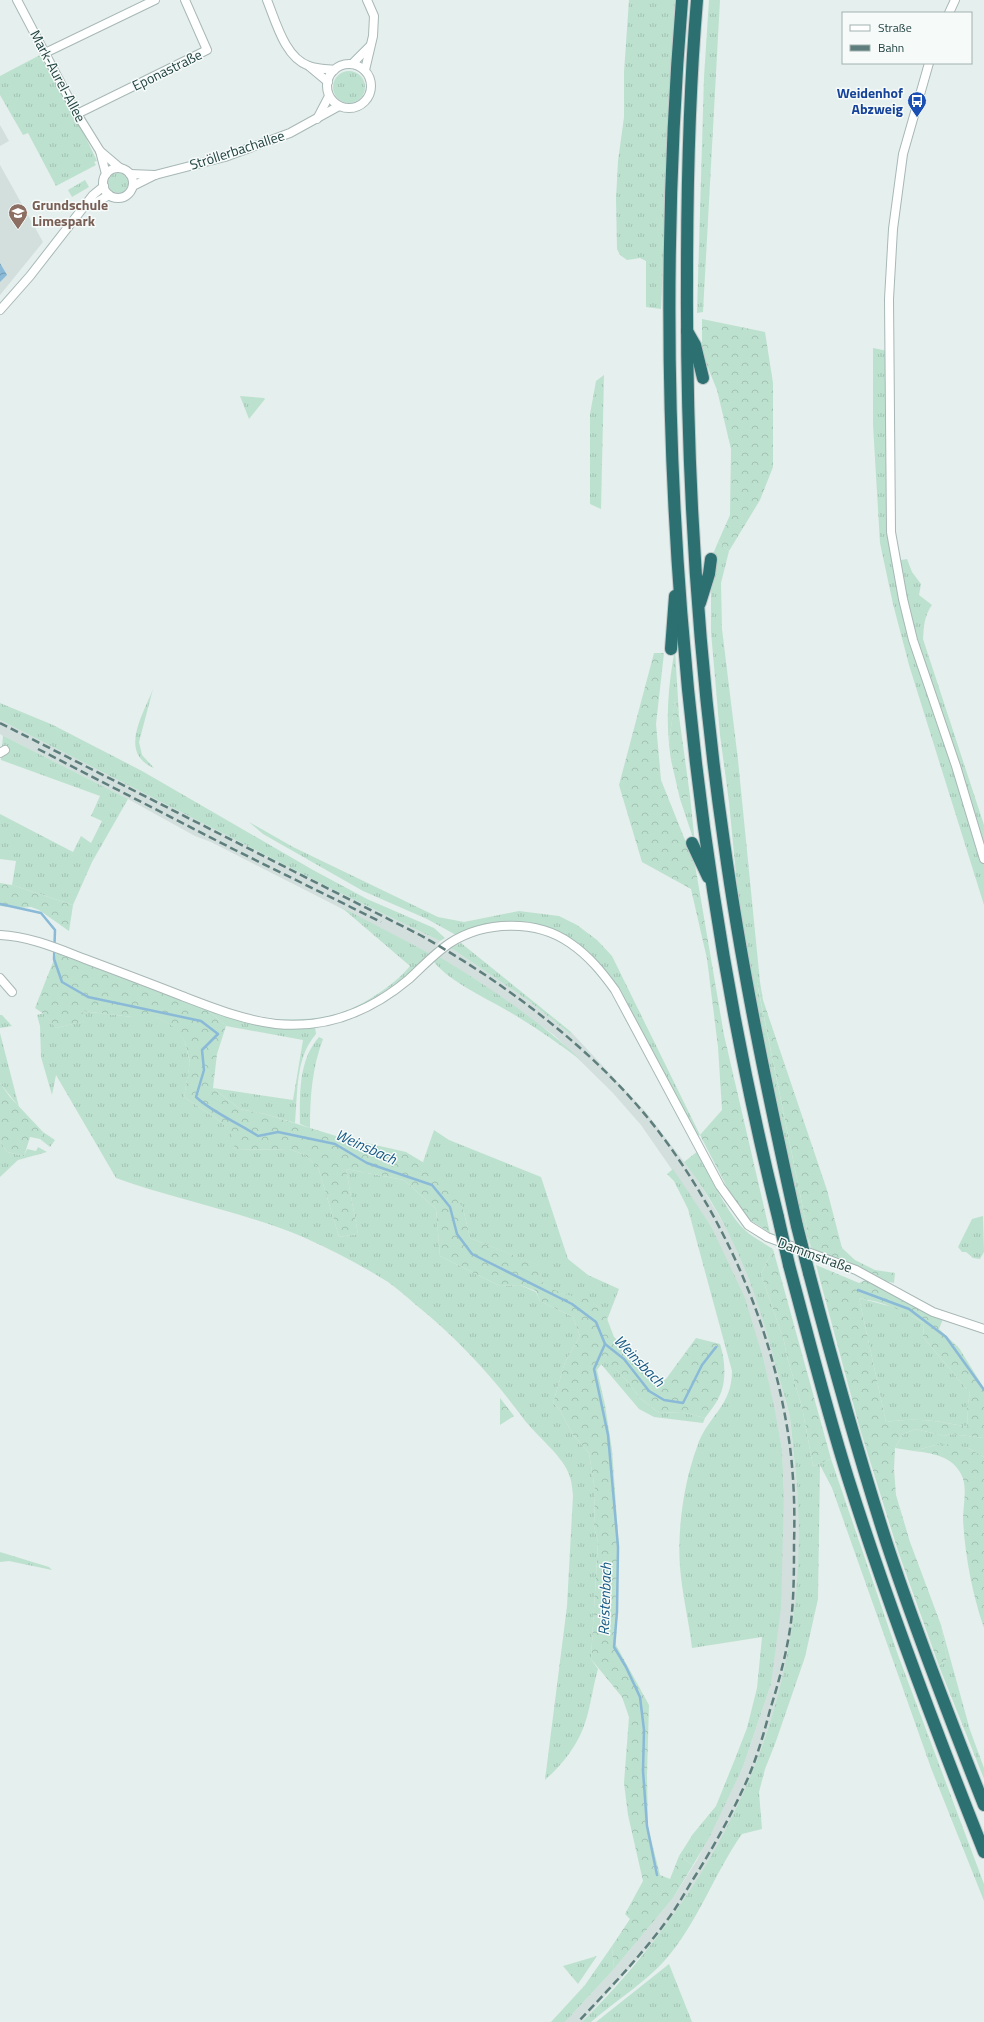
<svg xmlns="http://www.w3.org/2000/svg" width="984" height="2022" viewBox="0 0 984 2022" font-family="'Titillium Web',sans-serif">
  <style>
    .built { fill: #d3dfdd }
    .grass { fill: url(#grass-tufts) }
    .forest { fill: url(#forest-crowns); fill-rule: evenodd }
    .water { fill: url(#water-waves) }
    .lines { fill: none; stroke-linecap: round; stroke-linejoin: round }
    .stream { stroke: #8abad7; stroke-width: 2.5 }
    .minor-casing { stroke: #a7b8b6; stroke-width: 10 }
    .highway-casing { stroke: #c1caca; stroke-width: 14 }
    .minor { stroke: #fff; stroke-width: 8 }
    .highway { stroke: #2c7071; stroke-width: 12 }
    .rail { stroke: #5d7e7c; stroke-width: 2.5; stroke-dasharray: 8 4; stroke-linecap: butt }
    .highway-bridge-casing { stroke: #c1caca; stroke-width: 14; stroke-linecap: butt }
    .highway-bridge { stroke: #2c7071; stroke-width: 12 }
    .labels { text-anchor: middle; stroke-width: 3; stroke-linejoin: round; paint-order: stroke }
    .street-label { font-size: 14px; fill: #224341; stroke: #f6fbfa }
    .transit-label { font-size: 14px; font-weight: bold; fill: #164399; stroke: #f6fbfa; text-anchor: end }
    .education-label { font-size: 14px; font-weight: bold; fill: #785e54; stroke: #f6fbfa; text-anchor: start }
    .water-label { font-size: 15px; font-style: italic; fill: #175984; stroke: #f6fbfa }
  </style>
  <defs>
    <pattern id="grass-tufts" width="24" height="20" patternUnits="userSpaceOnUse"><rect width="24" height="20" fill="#bde1cf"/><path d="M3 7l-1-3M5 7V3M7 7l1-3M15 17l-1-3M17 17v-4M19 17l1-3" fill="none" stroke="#a2c2b3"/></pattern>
    <pattern id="forest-crowns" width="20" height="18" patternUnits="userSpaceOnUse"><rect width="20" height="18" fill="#bde1cf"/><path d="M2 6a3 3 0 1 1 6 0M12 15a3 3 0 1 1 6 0" fill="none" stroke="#a2c2b3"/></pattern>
    <pattern id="water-waves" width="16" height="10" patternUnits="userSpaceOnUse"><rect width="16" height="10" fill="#8abad7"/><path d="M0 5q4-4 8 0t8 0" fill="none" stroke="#7099b0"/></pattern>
  </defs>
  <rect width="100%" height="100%" fill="#e5efed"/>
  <g class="built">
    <path d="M0,125L9,141L0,146Z"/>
    <path d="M0,165L43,242L0,295Z"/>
    <path d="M0,720L334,890L440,941L431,954L211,842L195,836L128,799L0,734Z"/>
    <path d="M451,948L529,1001L570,1034L571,1032L645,1111L695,1176L734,1241L756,1297L763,1315L790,1418L799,1508V1571L791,1639L781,1688L764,1741L746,1791L726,1831L702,1873L673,1917L647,1949L582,2022H565L614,1969L673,1898L697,1860L743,1767L771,1684L784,1493L782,1449L764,1361L711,1226L641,1125L612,1092L554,1035L484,985L440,957Z"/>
  </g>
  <g class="grass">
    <path d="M629,0H675L661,309L646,307V261L640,258L627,260L620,255L617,249L616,199L618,161L624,117V72Z"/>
    <path d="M709,0H720L703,312L697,313L704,77Z"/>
    <path d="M40,55L86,138L97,161L94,162L96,165L56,186L28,133L23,135L0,95V76Z"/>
    <circle cx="349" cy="87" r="16"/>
    <circle cx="118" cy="183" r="10"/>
    <path d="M85,180L89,187L72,197L68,190Z"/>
    <path d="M873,348L888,351L889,443L896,561L907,559L912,572L921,584L919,595L932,605C924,616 924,626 923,639L984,825V905L909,665L893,604L880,543L873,425Z"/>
    <path d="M604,375L601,509L590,504V414L596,381Z"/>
    <path d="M240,396L264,398L265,399L249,419Z"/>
    <path d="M718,542L729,551L721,583L722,629L738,760L760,982L757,983L811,1248L801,1218L769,1072L739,906L729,802L720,735L711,632V559Z"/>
    <path d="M675,649L679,716L675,701L669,741L675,759L671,760C665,722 668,686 675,649Z"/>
    <path d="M153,689L139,742L142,755L154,768C118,753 143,715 153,689Z"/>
    <path d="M0,703L53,725L142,771L313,870L367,899L434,928L445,938L440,941L334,890L0,720Z"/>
    <path d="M0,734L128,799L92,862L73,905L12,885L16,861L0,859V814L73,852L81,836L91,843L102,821L91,816L100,796L1,760L3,736Z"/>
    <path d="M690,796L695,844L680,799Z"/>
    <path d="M249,822L293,847L438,917L464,922L519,911L559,916L577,925L597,940L612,956L700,1135L697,1136C681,1105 664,1075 648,1045C618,988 593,930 521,923C498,921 477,924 456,935L427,919L363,891L263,834Z"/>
    <path d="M341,907L431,954C380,999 339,1029 268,1019C289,1020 312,1020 333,1015C358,1009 394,986 410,966Z"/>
    <path d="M461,943L565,1027L571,1032L570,1034L529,1001L451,948Z"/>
    <path d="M440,957C490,988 539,1020 582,1061C559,1044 537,1028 513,1014C489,999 452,984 434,962Z"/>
    <path d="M82,1011L132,1017H156L175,1027L185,1042L190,1063L184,1097L220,1121L232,1132L235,1150L289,1149L305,1155L318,1167L339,1237L358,1234L346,1169L404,1180L436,1209L440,1256L500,1286L520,1285L536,1292L540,1301L573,1317L580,1336L565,1362L553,1403L560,1410L573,1435L589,1453L595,1491L594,1526L598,1542L591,1659L598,1669C593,1686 591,1704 586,1720C579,1744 563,1764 545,1780L567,1606L573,1495C572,1489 572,1483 570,1477C564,1456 536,1436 523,1418C492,1376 457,1338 416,1305C407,1297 398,1289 388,1282C361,1265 332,1250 303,1237C243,1212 177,1200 116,1178L56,1075L52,1095L41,1057L40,1026L37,1015L44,1013L56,1028L85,1021Z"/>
    <path d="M209,1011C245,1025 277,1026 315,1027L316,1034C295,1058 298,1093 295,1123L265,1114L240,1109L213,1088L293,1100L303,1040L226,1026Z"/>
    <path d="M0,1015H2L12,1026L0,1028Z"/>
    <path d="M0,1033L19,1107L0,1083Z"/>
    <path d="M319,1037L323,1039C312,1068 310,1097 310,1128L300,1124C300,1094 298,1061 319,1037Z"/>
    <path d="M434,1130L449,1140L541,1177L568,1259L588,1275L619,1289L607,1320C599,1298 581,1301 563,1294C556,1292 550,1288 543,1284L540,1266L470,1238L463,1208L423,1162Z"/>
    <path d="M43,1132L55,1140L50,1147L40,1139Z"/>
    <path d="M0,1141L7,1152L24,1156L27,1149L36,1151L38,1147L47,1152L18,1160L0,1177Z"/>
    <path d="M698,1151C708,1174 728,1215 746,1231C754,1238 764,1243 773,1249L761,1274L784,1341L787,1357L802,1407L813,1466L831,1459L898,1655L984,1884V1901L931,1768L832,1488L820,1465L818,1599L805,1657L775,1744L765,1769L759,1792L762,1829L742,1834C714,1874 698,1922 666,1959C646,1982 614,2002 591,2022H582C733,1872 818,1681 795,1466C793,1450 792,1434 790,1418C786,1400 780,1381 775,1363C757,1291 730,1221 684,1162Z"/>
    <path d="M673,1169L711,1226L745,1298L764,1361L774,1406L782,1449L784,1493L781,1608L771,1684L743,1767L709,1838L693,1865L679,1856L693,1834L716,1806L735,1759L747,1728L757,1688L762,1637L692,1648C689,1621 682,1594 680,1567C677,1530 684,1482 697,1447C707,1416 732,1407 732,1371L688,1209L674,1181L667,1174Z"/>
    <path d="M983,1216L984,1252L980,1259L973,1258L966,1252H962L958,1247L972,1219Z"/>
    <path d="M859,1298L900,1309L924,1323L923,1337L970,1393L967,1409L968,1427C939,1421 917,1417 886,1422Z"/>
    <path d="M605,1358L628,1382L640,1398L659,1413L682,1412L705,1418L703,1423L654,1417L639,1409L601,1364Z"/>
    <path d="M916,1429L944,1436L951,1434L984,1438V1457L968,1448L935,1445L914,1451L895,1448L903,1434Z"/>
    <path d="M0,1552L49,1567L52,1570L9,1561L0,1562Z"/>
    <path d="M941,1625L970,1730L984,1768V1779L939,1666L947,1659Z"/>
    <path d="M612,1946L614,1969L565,2022H551L585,1985Z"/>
    <path d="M597,1956L578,1984L563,1966Z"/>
    <path d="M669,1964L692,2022H596Z"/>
  </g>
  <g class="forest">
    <path d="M702,319L765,332L773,383V467L760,500L729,551L718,542L730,515L731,449L717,390L702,353Z"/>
    <path d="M654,653H664L656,724L661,780L695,865L724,1035L770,1233L747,1218L729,1191L700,1135L722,1110L718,1047L707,959L691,889L642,862L619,785Z"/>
    <path d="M675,700L679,716L690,796L680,799L671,760L674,759L669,741Z"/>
    <path d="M0,883L12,885L73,905L69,931L39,910L31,907L18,908L0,906Z"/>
    <path d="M57,952L64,956L209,1011L226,1026L217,1054L213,1088L240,1109L265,1114L336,1136L406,1152L431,1167L463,1208L470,1238L541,1266L543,1284L563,1294L588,1299L604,1311L614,1337L636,1357L654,1384L666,1379L696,1338L720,1344C725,1359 727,1382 719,1397C716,1404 710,1411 705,1418L682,1412L659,1413L640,1398L628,1382L605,1359L597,1370L605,1405L612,1450L619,1547L616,1645L649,1705L647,1775L648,1827L660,1875L670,1879L679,1856L693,1865L673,1898L614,1969L612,1946L630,1919L625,1914L643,1881L628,1815L624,1783L629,1717L622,1697L591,1659L598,1542L594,1526L595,1491L589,1453L573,1435L560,1410L553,1403L565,1362L580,1336L573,1317L540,1301L536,1291L520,1285L500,1286L440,1256L436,1209L404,1180L346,1169L358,1234L339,1237L318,1167L305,1155L289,1149L235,1150L231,1132L220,1121L184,1097L190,1062L185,1042L174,1027L156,1017H132L82,1011L86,1021L56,1028L44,1014L35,1008Z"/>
    <path d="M757,982H760L763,1000L827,1190L842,1248L855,1260L875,1270L895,1273L894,1283L885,1281L811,1248Z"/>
    <path d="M0,1083L10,1097L43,1132L40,1139L30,1137L24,1156L7,1152L0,1141Z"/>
    <path d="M773,1249L831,1459L813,1466L802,1407L787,1357L784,1341L761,1274Z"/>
    <path d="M816,1265L859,1283L866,1280L943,1319L939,1329L959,1348L984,1388V1438L951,1434L944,1436L916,1429L903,1434L895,1448L894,1469L896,1495L910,1542L941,1625L947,1659L939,1666L898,1551L860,1429ZM859,1298C883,1302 903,1310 924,1323L923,1337L970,1393L967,1409L968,1427C939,1421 917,1417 886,1422Z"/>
    <path d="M500,1398L514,1416L500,1425Z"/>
    <path d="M953,1444L968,1448L984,1457V1628C972,1593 965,1556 963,1519C963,1506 968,1486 961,1474C952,1456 931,1453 914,1451L935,1445Z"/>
  </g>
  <path class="water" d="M0,263L7,275L0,282Z"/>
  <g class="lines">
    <g class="stream">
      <path d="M0,904L41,913L55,930L54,959L62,982L88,997L201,1021L218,1034L202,1050L204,1070L196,1097C213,1113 237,1122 258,1136L278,1132L335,1144L367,1163L432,1185L450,1207L457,1234L472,1254L572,1304L596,1322L605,1344L624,1359L649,1391L664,1400L683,1403L702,1365L716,1347"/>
      <path d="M858,1290L909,1309L946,1337L984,1390"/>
      <path d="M605,1344L594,1369L608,1435L618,1547L617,1612L614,1647L626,1667L640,1697L644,1730L643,1771L647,1826L657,1875"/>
    </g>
    <defs>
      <g id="minor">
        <path d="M17,0L77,114L100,151L120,168"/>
        <path d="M267,0C276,22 285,58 309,66C317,69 326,69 334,70"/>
        <path d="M949,13L955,0"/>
        <path d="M45,53L155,0"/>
        <path d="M929,63L903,154L893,229L889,299L891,532L903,599L913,640L956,766L984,859"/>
        <path d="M352,64L370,46"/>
        <circle cx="349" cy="86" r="22"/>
        <path d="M310,67L328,82"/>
        <path d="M365,70L373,36L374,16L367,0"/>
        <path d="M77,114L207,50L185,0"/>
        <path d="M317,119L329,96"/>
        <path d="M100,151L106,174"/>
        <circle cx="118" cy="183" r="15"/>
        <path d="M130,174L155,175"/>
        <path d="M133,186L155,175L225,157L290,133L339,106"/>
        <path d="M85,206L97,202L109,195"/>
        <path d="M0,310L30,276L93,195L104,186"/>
        <path d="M0,753L5,750"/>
        <path d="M0,935C29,936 59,949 85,959C117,971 149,983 182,996C213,1008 243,1020 276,1024C326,1029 371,1011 409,979C422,967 435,953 450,943C484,921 536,919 570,943C589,956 602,972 615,990L720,1186L748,1225L767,1237L856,1270L933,1312L984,1329"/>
        <path d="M0,978L12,992"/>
      </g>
      <g id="highway">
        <path d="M682,0C649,402 681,825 778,1217"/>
        <path d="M697,0C689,93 687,186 687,279C686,468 697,656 724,842C742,972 769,1099 797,1226"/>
        <path d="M687,331L695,345L703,378"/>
        <path d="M700,603L709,574L711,559"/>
        <path d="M671,649L675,596"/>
        <path d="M692,843L708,877"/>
        <path d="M789,1265C808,1336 826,1408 848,1478C888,1605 935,1729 984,1852"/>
        <path d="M809,1273C833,1364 858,1454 887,1544C916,1632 950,1719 984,1805"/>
      </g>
    </defs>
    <use href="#minor" class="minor-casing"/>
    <use href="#highway" class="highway-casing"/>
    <use href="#minor" class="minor"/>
    <use href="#highway" class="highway"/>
    <g class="rail">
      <path d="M0,723L420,935C507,984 598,1052 659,1132C728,1223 775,1334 790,1447C794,1479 795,1512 794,1544C794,1570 794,1596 791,1622C787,1652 779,1681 770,1710C764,1733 757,1757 748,1778C732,1814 713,1848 692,1881C684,1894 677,1907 668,1919C641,1956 609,1989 578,2022"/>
      <path d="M38,749L235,850L381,922"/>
    </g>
    <defs>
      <g id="highway-bridge">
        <path d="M778,1217L789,1265"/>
        <path d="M797,1226L809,1273"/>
      </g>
    </defs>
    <use href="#highway-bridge" class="highway-bridge-casing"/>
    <use href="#highway-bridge" class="highway-bridge"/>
  </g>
  <defs>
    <symbol id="bus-pin" viewBox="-11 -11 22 30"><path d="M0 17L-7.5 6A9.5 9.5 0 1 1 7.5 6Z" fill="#1a4fb4" stroke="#f6fbfa"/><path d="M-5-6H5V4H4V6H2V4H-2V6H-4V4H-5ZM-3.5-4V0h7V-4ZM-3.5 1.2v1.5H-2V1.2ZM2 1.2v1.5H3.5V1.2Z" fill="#fff"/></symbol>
    <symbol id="school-pin" viewBox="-11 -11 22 30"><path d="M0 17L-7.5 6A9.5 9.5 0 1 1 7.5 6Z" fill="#8d6e63" stroke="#f6fbfa"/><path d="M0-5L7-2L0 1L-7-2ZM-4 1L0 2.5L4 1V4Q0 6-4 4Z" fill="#fff"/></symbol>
  </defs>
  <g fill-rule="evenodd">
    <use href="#bus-pin" x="906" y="90" width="22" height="30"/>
    <use href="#school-pin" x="7" y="202" width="22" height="30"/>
  </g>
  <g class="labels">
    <g class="street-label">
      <text transform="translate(167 70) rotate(-26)" y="5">Eponastraße</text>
      <text transform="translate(58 76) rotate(62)" y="5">Mark-Aurel-Allee</text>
      <text transform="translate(237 150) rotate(-18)" y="5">Ströllerbachallee</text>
      <text transform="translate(815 1255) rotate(20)" y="5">Dammstraße</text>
    </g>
    <g class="transit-label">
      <text x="903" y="98">Weidenhof<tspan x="903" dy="16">Abzweig</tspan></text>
    </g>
    <g class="education-label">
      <text x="32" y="210">Grundschule<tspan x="32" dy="16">Limespark</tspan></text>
    </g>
    <g class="water-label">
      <text transform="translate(366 1147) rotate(24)" y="5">Weinsbach</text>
      <text transform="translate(639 1361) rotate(46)" y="5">Weinsbach</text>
      <text transform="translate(605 1599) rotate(-88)" y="5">Reistenbach</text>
    </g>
  </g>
  <rect x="842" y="12" width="130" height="52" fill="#f6fbfa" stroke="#a1b1b0"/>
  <rect x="850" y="25" width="20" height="6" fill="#ffffff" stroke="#a1b1b0"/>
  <text x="878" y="32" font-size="12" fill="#224341">Straße</text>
  <rect x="850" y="45" width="20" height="6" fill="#5d7e7c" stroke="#a1b1b0"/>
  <text x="878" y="52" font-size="12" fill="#224341">Bahn</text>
</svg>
